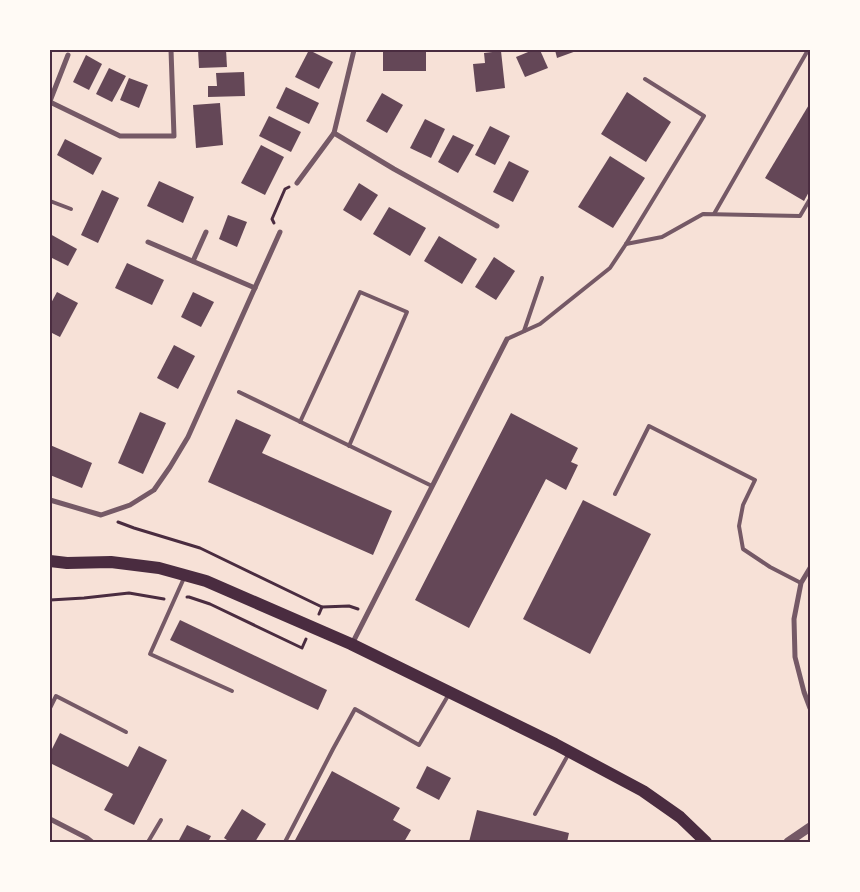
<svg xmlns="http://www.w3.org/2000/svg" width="860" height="892" viewBox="0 0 860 892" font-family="'PT Sans Narrow',sans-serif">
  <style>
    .building { fill: #644757 }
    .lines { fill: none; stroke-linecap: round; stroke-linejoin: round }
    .path { stroke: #4a2c40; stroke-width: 3 }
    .service { stroke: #755966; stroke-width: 4 }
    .minor { stroke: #755966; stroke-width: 5 }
    .tertiary { stroke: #755966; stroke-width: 9 }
    .primary { stroke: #4a2c40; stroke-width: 12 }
    .neatline { fill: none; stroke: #4a2c40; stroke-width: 2 }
  </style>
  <rect width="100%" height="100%" fill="#f7e1d7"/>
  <g class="building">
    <path d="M198,50H226L227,67L199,68Z"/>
    <path d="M309,50L333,62L319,89L295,77Z"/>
    <rect x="383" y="50" width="43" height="21"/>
    <path d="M533,50H540L548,68L525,77L516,57Z"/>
    <path d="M555,50H579L557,58Z"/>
    <path d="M501,51L505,88L476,92L473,64L485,63L484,53Z"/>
    <path d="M86,55L102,64L89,90L73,82Z"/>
    <path d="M109,68L126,76L112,102L96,94Z"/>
    <path d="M244,72L245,96L208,97V86H217L216,73Z"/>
    <path d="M129,78L148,85L139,108L120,100Z"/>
    <path d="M286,87L319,103L309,124L276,108Z"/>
    <path d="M627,92L671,122L646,162L601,134Z"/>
    <path d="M382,93L403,105L387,133L366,121Z"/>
    <path d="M220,103L223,145L196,148L193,105Z"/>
    <path d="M810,103V190L804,201L765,178Z"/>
    <path d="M269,116L301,132L291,152L259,136Z"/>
    <path d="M425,119L445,129L431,158L410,148Z"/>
    <path d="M490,126L510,136L495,165L475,155Z"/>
    <path d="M453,135L474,145L458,173L438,162Z"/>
    <path d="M65,139L102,158L93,175L57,155Z"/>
    <path d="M261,145L284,157L265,195L241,183Z"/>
    <path d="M610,156L645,178L613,228L578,207Z"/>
    <path d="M509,161L529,171L513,202L493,192Z"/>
    <path d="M159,181L194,197L183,223L147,206Z"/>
    <path d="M359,183L378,195L361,221L343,210Z"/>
    <path d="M102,190L119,198L98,243L81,235Z"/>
    <path d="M389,207L426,228L410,256L373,234Z"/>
    <path d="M228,215L247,222L237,247L219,239Z"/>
    <path d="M50,234L77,249L68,266L50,257Z"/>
    <path d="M439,236L477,259L462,284L424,261Z"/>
    <path d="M494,257L515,271L496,300L475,287Z"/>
    <path d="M127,263L164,280L152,305L115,288Z"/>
    <path d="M57,292L78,303L60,337L50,332V305Z"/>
    <path d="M193,292L214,302L201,327L181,317Z"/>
    <path d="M174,345L195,356L178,389L157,378Z"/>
    <path d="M140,412L166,423L143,474L118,463Z"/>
    <path d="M511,413L578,448L571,462L578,465L566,490L546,479L469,628L415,600Z"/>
    <path d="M236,419L271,435L262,453L392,511L373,555L208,482Z"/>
    <path d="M50,445L92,463L82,488L50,475Z"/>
    <path d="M583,500L651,534L590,654L523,619Z"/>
    <path d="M180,620L327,690L318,710L170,640Z"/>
    <path d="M60,733L128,767L139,746L167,760L134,825L104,810L113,794L50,763V753Z"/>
    <path d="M427,766L451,778L439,800L416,788Z"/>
    <path d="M332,771L400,808L393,820L411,830L404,842H294Z"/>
    <path d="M242,809L266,824L255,842H230L224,838Z"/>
    <path d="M477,810L569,833L567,842H469Z"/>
    <path d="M187,825L211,836L208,842H178Z"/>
  </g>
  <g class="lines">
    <g class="path">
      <path d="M274,223L272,219L285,189L289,187"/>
      <path d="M118,522L134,528L200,548L322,607L319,614"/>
      <path d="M187,597H189L210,604L302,648L306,639"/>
      <path d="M50,600L84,598L129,593L164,599"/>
      <path d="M322,607L349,606L358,609"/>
    </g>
    <g class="service">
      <path d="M50,201L71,209"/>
      <path d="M714,214L808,50"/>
      <path d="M626,244L662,237L703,214L800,216L810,199"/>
      <path d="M524,331L542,278"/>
      <path d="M507,339L540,324L610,268L626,244L704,116L645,79"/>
      <path d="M239,392L432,486"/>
      <path d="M300,422L360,292L407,312L349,446"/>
      <path d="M615,494L649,426L755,480L743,505L739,526L743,549L770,567L801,583"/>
      <path d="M184,578L150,654L232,691"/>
      <path d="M50,708L56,696L126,732"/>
      <path d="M535,814L568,755"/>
      <path d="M148,842L161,820"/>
      <path d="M285,842L333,749L355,709L419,745L449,694"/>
    </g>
    <g class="minor">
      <path d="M354,50L334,133L394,169L497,226"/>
      <path d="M50,101L68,55"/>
      <path d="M50,102L120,136H174L171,50"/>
      <path d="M297,183L334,133"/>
      <path d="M148,242L255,288"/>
      <path d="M193,261L206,232"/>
      <path d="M50,500L101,515L130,505L154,490L170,467L188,437L280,232"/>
      <path d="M810,568L801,583L794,619L795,657L804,692L810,708"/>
      <path d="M352,644L507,339"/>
      <path d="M50,819L87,838L92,842"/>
    </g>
    <path class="tertiary" d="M788,842L810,827"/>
    <path class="primary" d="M50,561L67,563L111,562L159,568L206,581L351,644L555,744L643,791L680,817L706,842"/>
  </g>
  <rect width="860" height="892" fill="none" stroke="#fffaf5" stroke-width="102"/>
  <rect x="51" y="51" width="758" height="790" class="neatline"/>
</svg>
